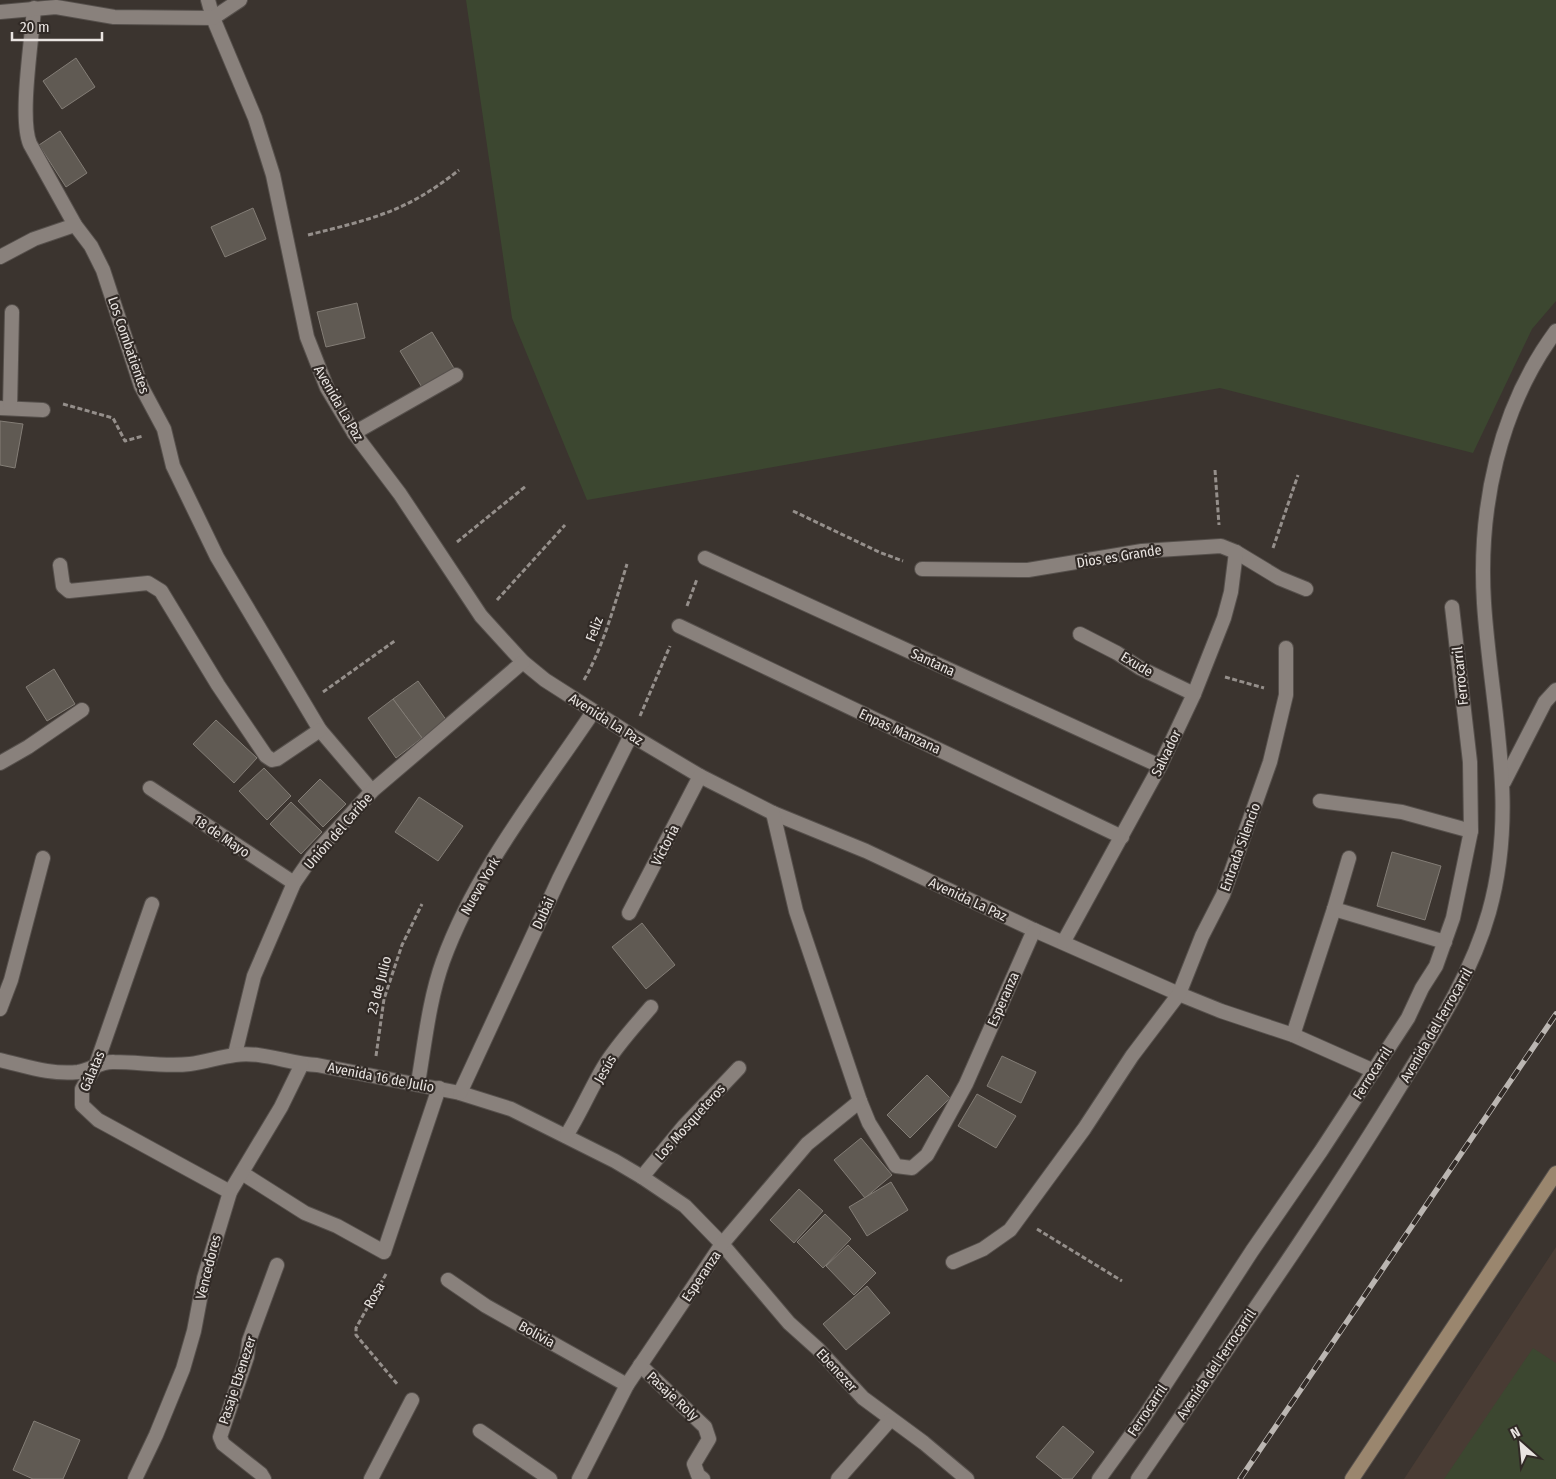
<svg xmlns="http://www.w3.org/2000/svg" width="1556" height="1479" viewBox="0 0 1556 1479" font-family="'Fira Sans Condensed',sans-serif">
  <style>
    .built { fill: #493c34 }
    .green { fill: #3c4730 }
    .building { fill: #605a53; stroke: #837d76 }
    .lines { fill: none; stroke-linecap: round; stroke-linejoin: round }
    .service-casing { stroke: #56504c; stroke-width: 16 }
    .minor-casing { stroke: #56504c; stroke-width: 16 }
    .secondary-casing { stroke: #56504c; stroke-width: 16 }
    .path { stroke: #958f8b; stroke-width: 3; stroke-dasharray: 5 2.5; stroke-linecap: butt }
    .service { stroke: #89817c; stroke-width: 14 }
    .minor { stroke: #89817c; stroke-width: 14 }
    .secondary { stroke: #9a866e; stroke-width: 14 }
    .rail-casing { stroke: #bbb6b2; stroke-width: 5.5 }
    .rail { stroke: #312a26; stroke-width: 4; stroke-dasharray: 11; stroke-linecap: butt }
    .labels { text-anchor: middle; stroke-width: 4.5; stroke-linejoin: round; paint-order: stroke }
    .street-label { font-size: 14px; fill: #e9e4e1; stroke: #312a26 }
  </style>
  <rect width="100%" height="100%" fill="#3b342f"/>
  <path class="built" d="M1556,1247V1479H1404Z"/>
  <g class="green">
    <path d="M466,0H1556V301L1532,329L1473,453L1220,388L587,500L512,318Z"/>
    <path d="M1533,1348L1556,1363V1479H1444Z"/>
  </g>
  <g class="building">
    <path d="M76,58L95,87L62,109L43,81Z"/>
    <path d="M60,131L87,173L66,187L39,145Z"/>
    <path d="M253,208L266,239L225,257L211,227Z"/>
    <path d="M357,303L365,338L326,347L317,312Z"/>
    <path d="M432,332L455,370L423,389L400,351Z"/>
    <path d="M0,421L23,424L15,468L0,465Z"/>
    <path d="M54,669L75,704L47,721L26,687Z"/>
    <path d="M418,681L447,721L422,738L393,699Z"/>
    <path d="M393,699L422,738L396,758L368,718Z"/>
    <path d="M216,720L257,758L234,783L193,744Z"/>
    <path d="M264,768L291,796L267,820L239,791Z"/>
    <path d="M320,779L346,804L323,827L298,801Z"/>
    <path d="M419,797L463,826L438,861L395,832Z"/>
    <path d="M291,802L322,832L301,854L270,824Z"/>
    <path d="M1392,852L1441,866L1425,920L1377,906Z"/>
    <path d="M642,923L675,965L646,989L612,947Z"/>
    <path d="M1002,1056L1036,1072L1021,1103L987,1086Z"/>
    <path d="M927,1075L950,1098L910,1138L887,1115Z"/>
    <path d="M977,1094L1016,1116L996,1148L958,1126Z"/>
    <path d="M861,1138L892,1175L865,1198L834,1160Z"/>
    <path d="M891,1182L908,1210L867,1236L849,1207Z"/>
    <path d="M799,1189L823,1211L794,1243L770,1220Z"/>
    <path d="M825,1214L851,1239L823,1268L797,1242Z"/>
    <path d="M848,1245L876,1273L854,1295L826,1266Z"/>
    <path d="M867,1286L890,1313L846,1350L823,1324Z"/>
    <path d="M34,1421L80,1440L63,1479H33L13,1470Z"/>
    <path d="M1063,1426L1094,1452L1072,1479H1063L1036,1457Z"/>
  </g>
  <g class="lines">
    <defs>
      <path id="service" d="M1320,801L1402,812L1471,831"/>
      <g id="minor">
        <path d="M208,0L213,18L255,118L273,175L307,337L327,388L354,433L400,494L481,616L523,662L545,680L631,735L700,776L773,813L866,851L1034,930L1179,994L1221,1011L1293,1035L1374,1071"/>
        <path d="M34,8C32,40 19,118 30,144L75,225L91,246L103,270L141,386L164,429L173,466L217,557L320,730L372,791"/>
        <path d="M0,12L56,7L114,17L213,18L240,0"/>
        <path d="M0,257L34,239L75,225"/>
        <path d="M0,408L43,410"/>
        <path d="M10,408L12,312"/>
        <path d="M354,433L456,375"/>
        <path d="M705,558L1160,766"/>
        <path d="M60,565L63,586L69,591L148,583L161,591L218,685L266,756L272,760L277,759L320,730"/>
        <path d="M922,569L1028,570L1142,551L1221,546L1236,552L1279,578L1306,589"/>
        <path d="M679,626L1122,837"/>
        <path d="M1080,634L1117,653L1140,668L1194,694"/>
        <path d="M0,763L28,747L82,710"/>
        <path d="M1504,782L1545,702L1556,690"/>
        <path d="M150,788L294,883"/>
        <path d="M773,813L796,911L860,1101L869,1123L896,1166L912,1168L927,1155L966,1084L1034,930"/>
        <path d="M152,904L96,1065L82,1089V1105L98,1120L230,1192"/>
        <path d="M1334,909L1445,942"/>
        <path d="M629,913L700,776"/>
        <path d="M1064,941L1160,766L1194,694L1224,618L1231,592L1236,552"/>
        <path d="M0,1009L11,980L43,858"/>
        <path d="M1293,1035L1334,909L1349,858"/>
        <path d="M235,1054L254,976L294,883L312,857L372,791L523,662"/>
        <path d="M0,1060C26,1066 51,1075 78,1072C91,1070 101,1061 114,1062C140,1062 164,1067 190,1064C205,1062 220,1057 235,1055C263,1051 289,1064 317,1065L460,1093L511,1109L615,1161L642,1177L685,1206L722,1244L789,1323L818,1349L863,1398L924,1443L967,1479"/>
        <path d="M418,1083C425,1042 429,1000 443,961C476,870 540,791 593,712"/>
        <path d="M460,1093L559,879L631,735"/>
        <path d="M566,1136C580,1114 590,1090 603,1068C616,1046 634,1027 651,1007"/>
        <path d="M242,1173L305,1213L337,1226L384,1252L439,1088"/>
        <path d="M642,1177L684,1126L739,1068"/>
        <path d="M953,1262L983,1249L1010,1230L1084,1129L1132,1056L1179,994L1202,936L1223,895L1270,762L1286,695V648"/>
        <path d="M448,1280L486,1306L627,1385"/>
        <path d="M640,1365L705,1427L709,1439L694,1464L698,1475L703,1479"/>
        <path d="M480,1431L550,1479"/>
        <path d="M135,1479L156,1435L183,1369L194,1331L204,1278L230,1192L281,1107L302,1064"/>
        <path d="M264,1479L261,1474L223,1444L220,1437L247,1357L249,1341L277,1265"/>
        <path d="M371,1479L412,1400"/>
        <path d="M579,1479L627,1385L722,1244L807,1144L860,1101"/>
        <path d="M838,1479L890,1420"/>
        <path d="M1099,1479L1144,1417L1252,1251L1321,1151L1408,1018L1422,988L1436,966L1453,918L1471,831L1470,762L1452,607"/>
        <path d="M1138,1479C1224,1353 1313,1228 1393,1098C1429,1039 1470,980 1489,912C1519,805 1491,710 1484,603C1478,508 1499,408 1556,331"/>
      </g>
      <path id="secondary" d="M1352,1479L1556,1173"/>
    </defs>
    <use href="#service" class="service-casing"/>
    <use href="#minor" class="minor-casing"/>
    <use href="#secondary" class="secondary-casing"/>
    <g class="path">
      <path d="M308,235C372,219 406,212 459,170"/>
      <path d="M63,404L113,418L125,441L143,436"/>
      <path d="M1215,470L1219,525"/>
      <path d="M793,511L879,552L903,561"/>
      <path d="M457,542L526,486"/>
      <path d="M1273,548L1298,475"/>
      <path d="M497,600L565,525"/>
      <path d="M687,606L697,579"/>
      <path d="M1225,677L1264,688"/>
      <path d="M584,680C604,645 615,603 627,564"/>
      <path d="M323,692L396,640"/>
      <path d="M640,716L670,646"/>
      <path d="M376,1056L384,999L402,945L422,904"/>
      <path d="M1037,1229L1122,1281"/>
      <path d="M386,1274L356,1328V1335L398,1385"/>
    </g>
    <use href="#service" class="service"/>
    <use href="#minor" class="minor"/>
    <use href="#secondary" class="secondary"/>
    <defs>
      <path id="rail" d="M1240,1479L1556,1014"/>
    </defs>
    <use href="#rail" class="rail-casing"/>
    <use href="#rail" class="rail"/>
  </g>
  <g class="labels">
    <g class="street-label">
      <text transform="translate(129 345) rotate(71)" y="5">Los Combatientes</text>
      <text transform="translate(339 403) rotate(60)" y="5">Avenida La Paz</text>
      <text transform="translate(1119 556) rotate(-9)" y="5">Dios es Grande</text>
      <text transform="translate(594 629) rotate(-69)" y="5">Feliz</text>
      <text transform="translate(933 662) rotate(25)" y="5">Santana</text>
      <text transform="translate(1137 664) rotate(31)" y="5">Exude</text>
      <text transform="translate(1460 676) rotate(-96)" y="5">Ferrocarril</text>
      <text transform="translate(606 719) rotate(32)" y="5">Avenida La Paz</text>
      <text transform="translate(900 731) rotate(25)" y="5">Enpas Manzana</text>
      <text transform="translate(1166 753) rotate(-64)" y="5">Salvador</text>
      <text transform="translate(338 831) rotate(-49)" y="5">Unión del Caribe</text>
      <text transform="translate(222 836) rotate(34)" y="5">18 de Mayo</text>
      <text transform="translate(665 845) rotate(-63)" y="5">Victoria</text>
      <text transform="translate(1240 847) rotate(-70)" y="5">Entrada Silencio</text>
      <text transform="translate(480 886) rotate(-60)" y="5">Nueva York</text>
      <text transform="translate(968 899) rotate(25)" y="5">Avenida La Paz</text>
      <text transform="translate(543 913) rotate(-65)" y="5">Dubái</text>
      <text transform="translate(379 985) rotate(-75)" y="5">23 de Julio</text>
      <text transform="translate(1003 999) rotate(-66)" y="5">Esperanza</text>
      <text transform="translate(1436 1025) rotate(-60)" y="5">Avenida del Ferrocarril</text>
      <text transform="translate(605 1069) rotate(-60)" y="5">Jesús</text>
      <text transform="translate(92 1071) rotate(-67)" y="5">Gálatas</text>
      <text transform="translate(1372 1073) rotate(-57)" y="5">Ferrocarril</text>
      <text transform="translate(381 1077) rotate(11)" y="5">Avenida 16 de Julio</text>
      <text transform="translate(690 1122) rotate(-48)" y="5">Los Mosqueteros</text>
      <text transform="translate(208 1267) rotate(-76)" y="5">Vencedores</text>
      <text transform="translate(701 1276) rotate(-56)" y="5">Esperanza</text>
      <text transform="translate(374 1295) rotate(-61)" y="5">Rosa</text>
      <text transform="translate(537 1334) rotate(29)" y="5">Bolivia</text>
      <text transform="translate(1216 1364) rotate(-56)" y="5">Avenida del Ferrocarril</text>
      <text transform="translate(837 1370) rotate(47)" y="5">Ebenezer</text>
      <text transform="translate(237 1380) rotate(-72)" y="5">Pasaje Ebenezer</text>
      <text transform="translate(673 1396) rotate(43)" y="5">Pasaje Roly</text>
      <text transform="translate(1147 1410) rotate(-56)" y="5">Ferrocarril</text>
    </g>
  </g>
  <g transform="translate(1521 1444) rotate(333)" stroke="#312a26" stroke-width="4" paint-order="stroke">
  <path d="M0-4L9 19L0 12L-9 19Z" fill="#e9e4e1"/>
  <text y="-8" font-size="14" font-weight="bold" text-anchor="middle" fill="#e9e4e1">N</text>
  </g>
  <path d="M12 32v8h90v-8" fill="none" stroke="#e9e4e1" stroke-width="2.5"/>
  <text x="20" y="32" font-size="15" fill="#e9e4e1" stroke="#312a26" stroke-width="4" paint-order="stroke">20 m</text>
</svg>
